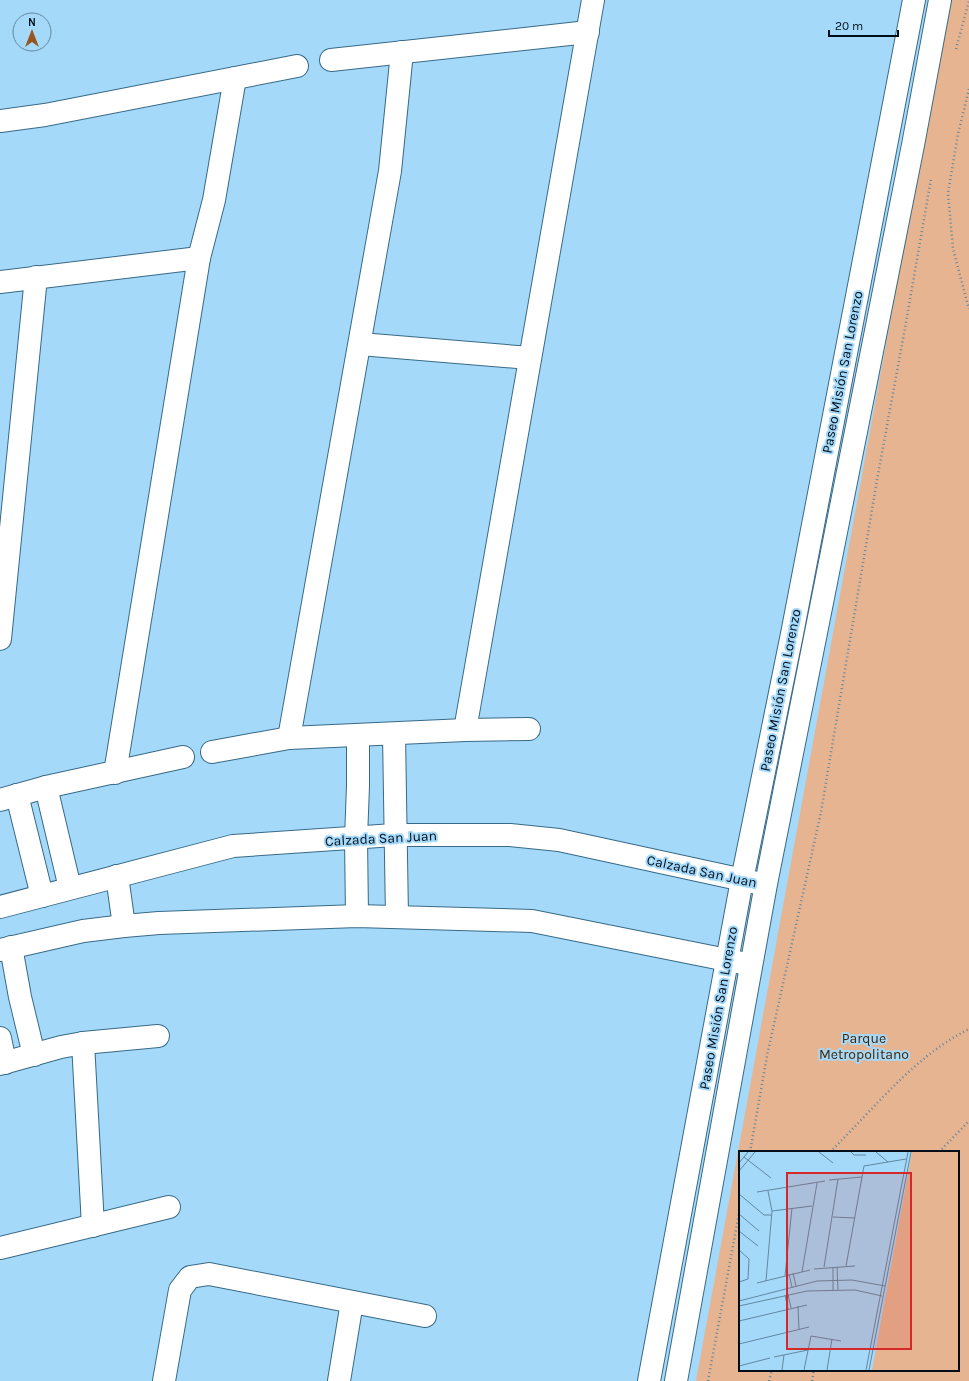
<svg xmlns="http://www.w3.org/2000/svg" width="969" height="1381" viewBox="0 0 969 1381" font-family="Karla,sans-serif">
  <style>
    .green { fill: #e6b491; fill-rule: evenodd }
    .lines { fill: none; stroke-linecap: round; stroke-linejoin: round }
    .minor-casing { stroke: #386a87; stroke-width: 24 }
    .path { stroke: #61869e; stroke-width: 2.5; stroke-dasharray: 1 3; stroke-linecap: butt }
    .minor { stroke: #fff; stroke-width: 22 }
    .labels { text-anchor: middle; stroke-width: 4; stroke-linejoin: round; paint-order: stroke }
    .street-label { font-size: 14px; fill: #000e19; stroke: #a4d9fa }
    .park-label { font-size: 14px; fill: #492200; stroke: #a4d9fa }
    .inset-road { fill: none; stroke: #6288a0; stroke-width: 1 }
    .view { fill: #d62828; fill-opacity: 0.15; stroke: #d62828; stroke-width: 2 }
    .inset-edge { fill: none; stroke: #000e19; stroke-width: 2 }
  </style>
  <rect width="100%" height="100%" fill="#a4d9fa"/>
  <path class="green" d="M949,0H969V1381H696ZM740,1152H958V1370H740Z"/>
  <g class="lines">
    <defs>
      <g id="minor">
        <path d="M331,60L588,32"/>
        <path d="M0,121L45,115L297,66"/>
        <path d="M0,282L199,258"/>
        <path d="M360,344L530,358"/>
        <path d="M0,639L36,277"/>
        <path d="M465,730L593,0"/>
        <path d="M394,734L397,917"/>
        <path d="M289,738L390,171L402,52"/>
        <path d="M212,752L289,738L465,730L529,729"/>
        <path d="M115,773L199,258L214,200L235,78"/>
        <path d="M46,787L70,888"/>
        <path d="M17,795L42,896"/>
        <path d="M0,800L46,787L183,757"/>
        <path d="M117,876L124,926"/>
        <path d="M0,907L233,846L394,835H510L559,840L757,883"/>
        <path d="M357,916L356,838L358,786V736"/>
        <path d="M11,947L20,997L34,1055"/>
        <path d="M0,950L83,931L124,926L159,923L357,916L532,921L742,963"/>
        <path d="M0,1038L5,1063"/>
        <path d="M83,1043L93,1226"/>
        <path d="M0,1064L61,1047L83,1043L158,1036"/>
        <path d="M0,1248L169,1207"/>
        <path d="M164,1381L180,1290L190,1277L209,1274L425,1316"/>
        <path d="M339,1381L352,1302"/>
        <path d="M649,1381L742,880L792,634L914,0"/>
        <path d="M676,1381L766,884L913,145L940,0"/>
      </g>
    </defs>
    <use href="#minor" class="minor-casing"/>
    <g class="path">
      <path d="M956,49L969,1"/>
      <path d="M969,89L958,134L948,193L953,249L969,309"/>
      <path d="M750,1152L767,1056L821,812L877,480L905,328L931,179"/>
      <path d="M830,1152C874,1109 913,1057 969,1029"/>
      <path d="M939,1152L969,1121"/>
      <path d="M708,1381L740,1208"/>
      <path d="M769,1381L772,1370"/>
      <path d="M812,1381L814,1370"/>
    </g>
    <use href="#minor" class="minor"/>
  </g>
  <g class="labels">
    <g class="street-label">
      <text transform="translate(842 372) rotate(-79)" y="5">Paseo Misión San Lorenzo</text>
      <text transform="translate(780 690) rotate(-79)" y="5">Paseo Misión San Lorenzo</text>
      <text transform="translate(381 838) rotate(-3)" y="5">Calzada San Juan</text>
      <text transform="translate(702 871) rotate(12)" y="5">Calzada San Juan</text>
      <text transform="translate(718 1008) rotate(-80)" y="5">Paseo Misión San Lorenzo</text>
    </g>
    <g class="park-label">
      <text x="864" y="1043">Parque<tspan x="864" dy="16">Metropolitano</tspan></text>
    </g>
  </g>
  <g transform="translate(739 1151)">
    <rect width="220" height="220" fill="#a4d9fa"/>
    <path d="M173,1H220V219H133Z" fill="#e6b491"/>
    <path class="inset-road" d="M80,1L94,12M112,1L115,4H127M137,1L149,11M5,6L32,27M0,12L9,1M0,20L16,1M90,29L123,26M18,41L86,30M0,43L25,64H32M33,60L73,55M0,63L20,80M94,66L116,67M0,80L19,95M0,99L10,108L9,128L0,131M107,115L125,15L167,8M85,116L99,28M98,116L99,139M75,118L116,115M63,121L78,32M54,122L57,135M50,123L53,136M46,125L53,57M27,130L33,60L29,40M18,132L71,119M94,139V116M49,143L52,157M46,144L49,158M0,150L78,130L113,129L146,135M0,155L68,140L116,139L143,145M59,155L60,178M0,170L68,154M0,193L70,176M35,206L69,199M0,215L31,207M43,219L45,204M65,219L72,185L102,190M88,219L93,188M127,219L169,1M130,219L172,1"/>
    <path class="view" d="M48,22H172V198H48Z"/>
    <rect width="220" height="220" class="inset-edge"/>
  </g>
  <g transform="translate(32 32)"><circle r="19" fill="#a4d9fa" stroke="#6288a0"/>
  <path d="M0-3L7 15L0 10L-7 15Z" fill="#975620"/>
  <text y="-6" font-size="11" font-weight="bold" text-anchor="middle" fill="#000e19">N</text>
  </g>
  <path d="M829 30v6h69v-6" fill="none" stroke="#000e19" stroke-width="2"/>
  <text x="835" y="30" font-size="12" fill="#000e19" stroke="#a4d9fa" stroke-width="3" paint-order="stroke">20 m</text>
</svg>
